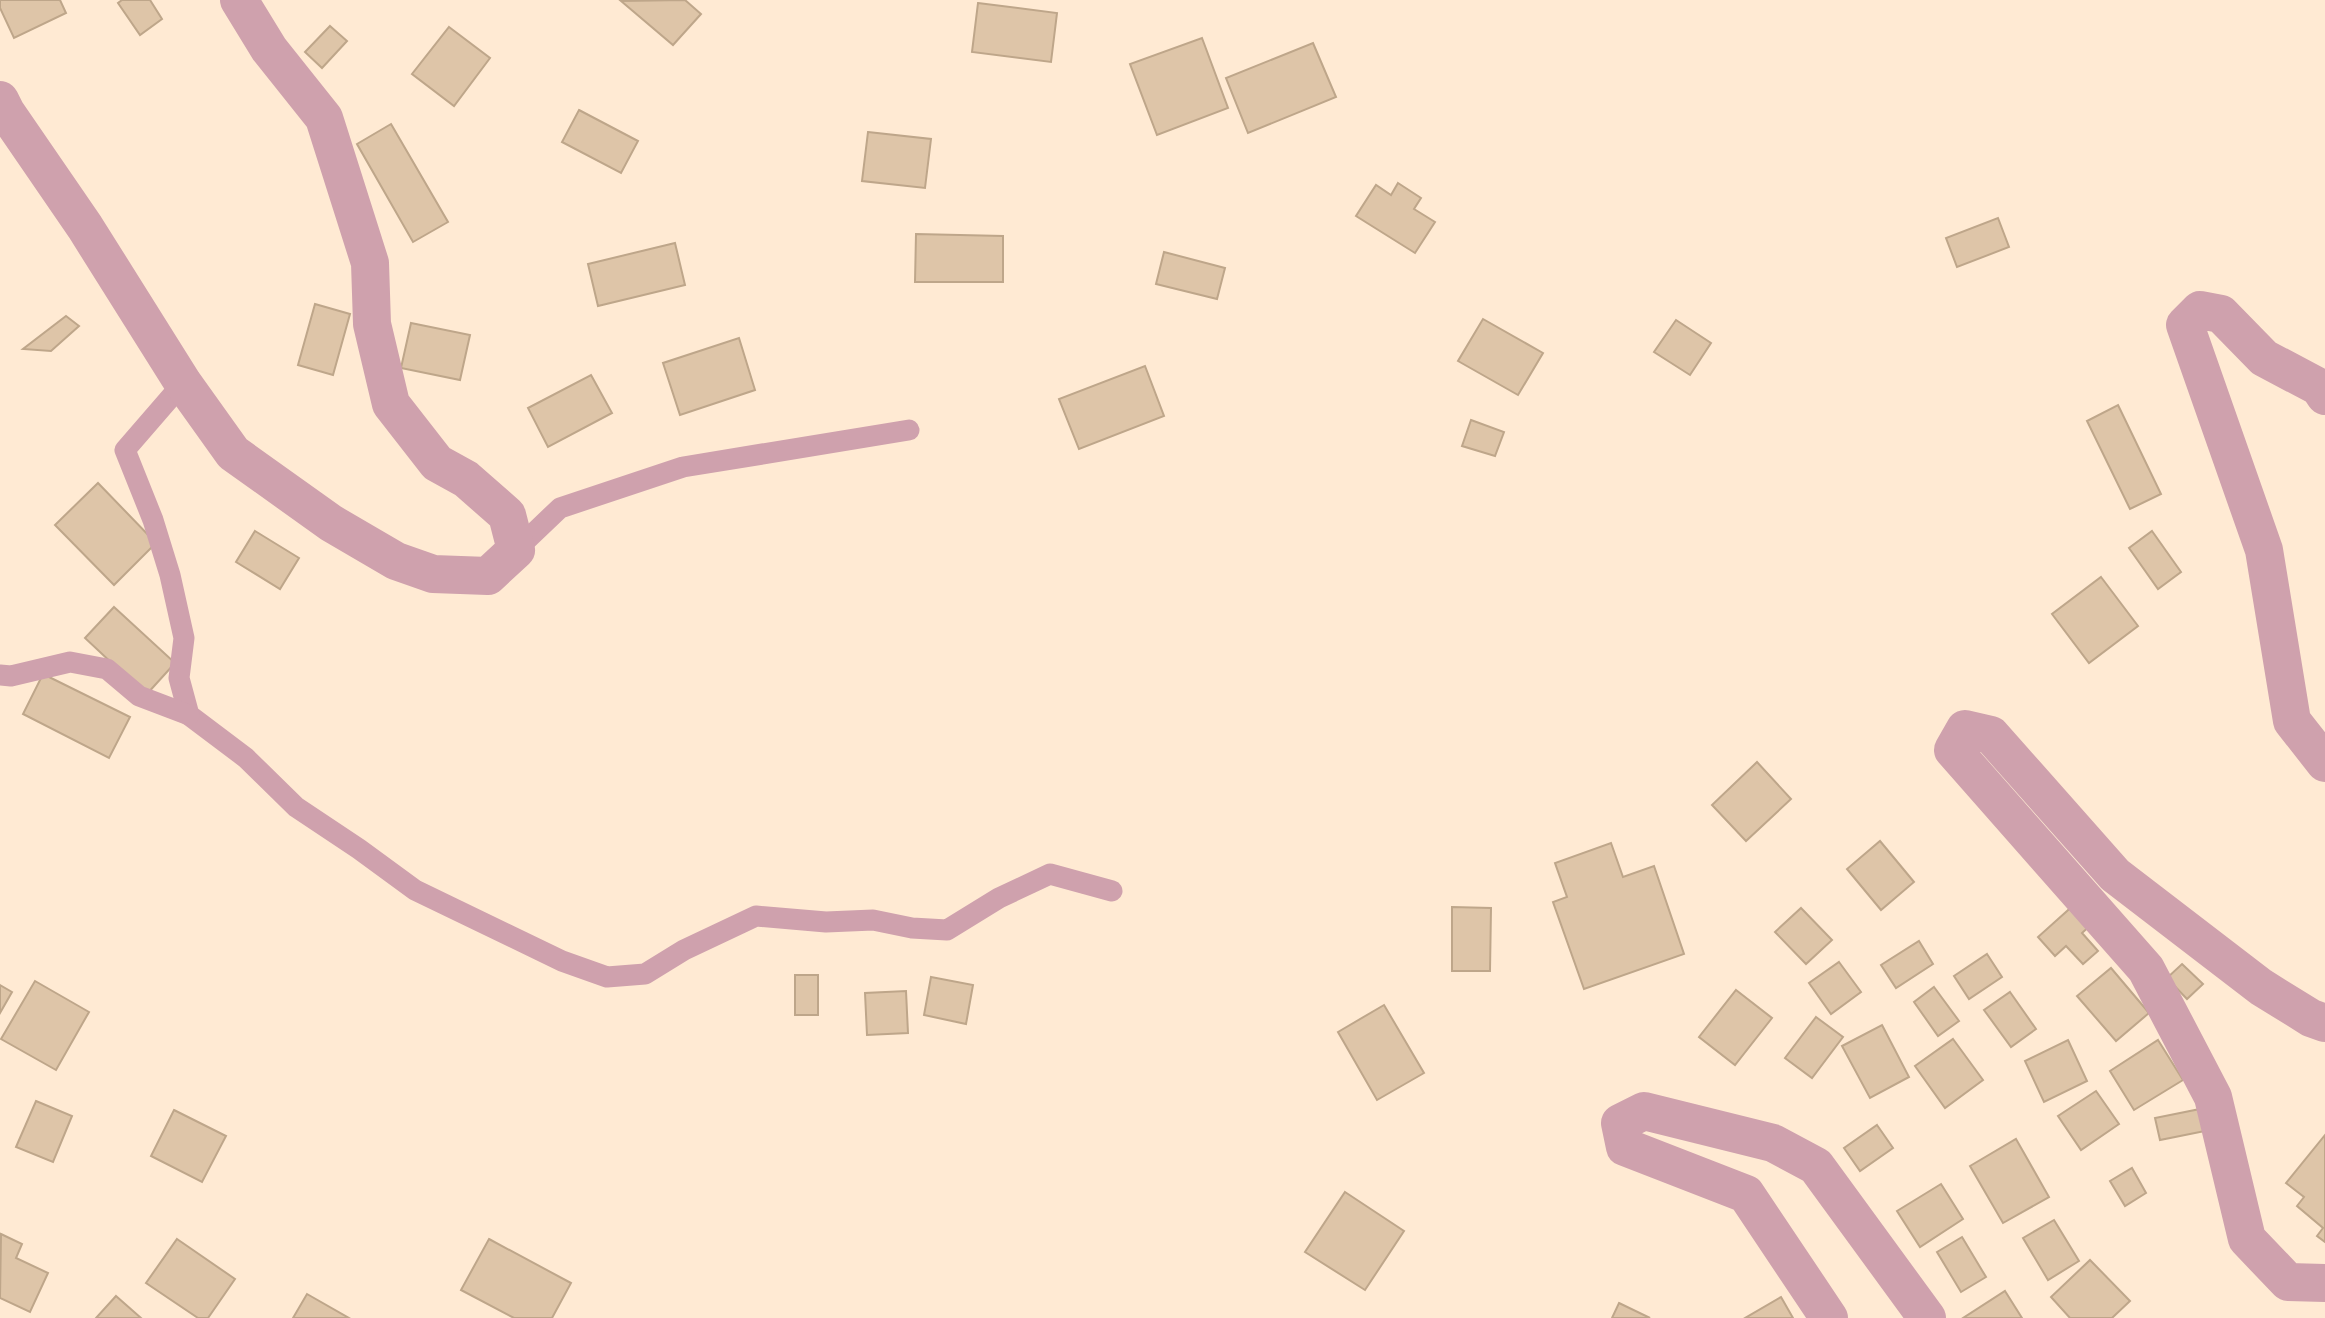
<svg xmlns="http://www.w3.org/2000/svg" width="2325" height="1318" viewBox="0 0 2325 1318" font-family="'Fira Sans Condensed',sans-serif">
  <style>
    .building { fill: #dec5a8; stroke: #bea68a; stroke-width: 2 }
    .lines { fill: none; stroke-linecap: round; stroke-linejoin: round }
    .lane { stroke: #cfa1ad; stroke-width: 21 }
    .street { stroke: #cfa1ad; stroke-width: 38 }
  </style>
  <rect width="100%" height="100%" fill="#ffead3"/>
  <g class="building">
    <path d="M0,0H60L66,13L14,38L0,8Z"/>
    <path d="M122,0H150L162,19L140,35L118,3Z"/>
    <path d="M685,0L701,14L673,45L621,1Z"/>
    <path d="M978,3L1057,13L1051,62L972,52Z"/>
    <path d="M330,26L347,41L322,68L305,52Z"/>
    <path d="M449,27L490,58L454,106L412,74Z"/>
    <path d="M1202,38L1228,108L1157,135L1130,64Z"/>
    <path d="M1313,43L1336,97L1248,133L1226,78Z"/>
    <path d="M579,110L638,141L621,173L562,142Z"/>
    <path d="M391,124L448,222L413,242L357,144Z"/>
    <path d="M868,132L931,139L925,188L862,181Z"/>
    <path d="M1398,183L1421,198L1414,209L1435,222L1415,253L1356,216L1376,185L1391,195Z"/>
    <path d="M1998,218L2009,247L1957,267L1946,238Z"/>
    <path d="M916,234L1003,236V282H915Z"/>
    <path d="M675,243L685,285L598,306L588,264Z"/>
    <path d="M1164,252L1225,268L1217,299L1156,284Z"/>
    <path d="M315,304L350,314L333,375L298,365Z"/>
    <path d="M66,316L79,326L51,351L23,349Z"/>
    <path d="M1483,319L1543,353L1518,395L1458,361Z"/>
    <path d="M1676,320L1711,343L1690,375L1654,352Z"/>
    <path d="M411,323L470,335L460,380L401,368Z"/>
    <path d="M739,338L755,390L680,415L663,363Z"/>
    <path d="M1145,366L1164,416L1079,449L1059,399Z"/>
    <path d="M591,375L612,413L548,447L528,408Z"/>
    <path d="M2118,405L2161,494L2130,509L2087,421Z"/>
    <path d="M1471,420L1504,432L1495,456L1462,446Z"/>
    <path d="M98,483L156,543L114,585L55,525Z"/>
    <path d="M255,531L299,558L280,589L236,562Z"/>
    <path d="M2152,531L2181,572L2158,589L2129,548Z"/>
    <path d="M2101,577L2138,626L2089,663L2052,614Z"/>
    <path d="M114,607L175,663L146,695L85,638Z"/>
    <path d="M43,674L130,717L109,758L23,714Z"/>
    <path d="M1757,762L1791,799L1746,841L1712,805Z"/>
    <path d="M1880,841L1914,882L1881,910L1847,869Z"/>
    <path d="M1611,843L1623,877L1654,866L1684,954L1584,989L1553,902L1567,897L1555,863Z"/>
    <path d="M2076,903L2094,922L2082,933L2098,951L2083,964L2066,946L2055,956L2038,937Z"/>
    <path d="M1452,907L1491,908L1490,971H1452Z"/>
    <path d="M1801,908L1832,940L1806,964L1775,932Z"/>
    <path d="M1919,941L1933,964L1896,988L1881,965Z"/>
    <path d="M1987,954L2002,977L1969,999L1954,976Z"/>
    <path d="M1839,962L1861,992L1831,1014L1809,983Z"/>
    <path d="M2182,964L2203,984L2187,999L2167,978Z"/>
    <path d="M2111,968L2149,1013L2116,1041L2077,996Z"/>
    <rect x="795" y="975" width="23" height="40"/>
    <path d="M931,977L973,985L966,1024L924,1015Z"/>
    <path d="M35,981L89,1012L56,1070L1,1039Z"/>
    <path d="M0,985L12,992L0,1013Z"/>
    <path d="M1934,987L1959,1021L1938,1036L1914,1002Z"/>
    <path d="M1736,990L1772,1018L1735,1065L1699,1037Z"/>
    <path d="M906,991L908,1033L867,1035L865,993Z"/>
    <path d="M2010,992L2036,1029L2011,1047L1984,1010Z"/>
    <path d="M1384,1005L1424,1073L1377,1100L1338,1032Z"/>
    <path d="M1816,1017L1843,1037L1812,1078L1785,1058Z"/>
    <path d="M1882,1025L1909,1077L1870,1098L1842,1046Z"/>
    <path d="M1953,1039L1983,1080L1945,1108L1915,1066Z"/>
    <path d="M2068,1040L2087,1081L2044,1102L2025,1061Z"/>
    <path d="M2158,1040L2183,1080L2134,1110L2110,1071Z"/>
    <path d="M2096,1091L2119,1124L2081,1150L2058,1116Z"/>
    <path d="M36,1101L72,1116L53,1162L16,1147Z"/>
    <path d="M2200,1109L2205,1131L2160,1140L2155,1118Z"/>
    <path d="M174,1110L226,1136L202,1182L151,1156Z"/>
    <path d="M1877,1125L1893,1148L1860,1171L1844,1148Z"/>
    <path d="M2325,1135V1242L2317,1236L2323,1228L2297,1206L2304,1197L2286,1183Z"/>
    <path d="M2016,1139L2049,1197L2003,1223L1970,1166Z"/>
    <path d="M2132,1168L2146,1193L2125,1206L2110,1181Z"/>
    <path d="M1941,1184L1963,1219L1920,1247L1897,1211Z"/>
    <path d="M1345,1192L1404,1231L1365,1290L1305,1252Z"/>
    <path d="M2054,1220L2079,1261L2048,1280L2023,1238Z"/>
    <path d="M1,1234L22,1244L16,1258L48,1273L30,1312L0,1298Z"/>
    <path d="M1962,1237L1986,1277L1961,1292L1937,1252Z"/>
    <path d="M177,1239L235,1279L208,1318H198L146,1283Z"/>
    <path d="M489,1239L571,1283L552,1318H514L461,1290Z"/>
    <path d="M2090,1260L2130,1301L2112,1318H2070L2051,1297Z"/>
    <path d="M2005,1291L2022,1318H1963Z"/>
    <path d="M307,1294L349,1318H293Z"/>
    <path d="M116,1296L141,1318H96Z"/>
    <path d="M1781,1297L1793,1318H1745Z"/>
    <path d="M1619,1303L1650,1318H1612Z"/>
  </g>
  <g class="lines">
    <g class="lane">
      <path d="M183,383L125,450L153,520L170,575L184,638L179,678L189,715L246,758L296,807L359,849L415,890L562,961L607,977L645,974L684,950L756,916L826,922L873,920L912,928L947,930L999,898L1050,874L1112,891"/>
      <path d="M516,550L560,508L683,467L909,430"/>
      <path d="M0,675L11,676L70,662L107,669L139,696L189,715"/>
    </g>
    <g class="street">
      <path d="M0,100L6,112L85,227L183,383L233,453L331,523L396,561L433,574L488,576L516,550L507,515L466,479L437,463L391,404L372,324L370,263L324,118L269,49L239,0"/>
      <path d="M2325,396L2319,387L2264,358L2221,314L2200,310L2185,325L2264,550L2292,721L2325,763"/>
      <path d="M2325,1023L2311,1018L2261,987L2115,875L1991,735L1965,729L1953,750L2146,969L2213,1097L2247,1239L2288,1282L2325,1283"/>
      <path d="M1829,1318L1746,1194L1625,1147L1620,1123L1644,1111L1773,1143L1816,1166L1927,1318"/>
    </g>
  </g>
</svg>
